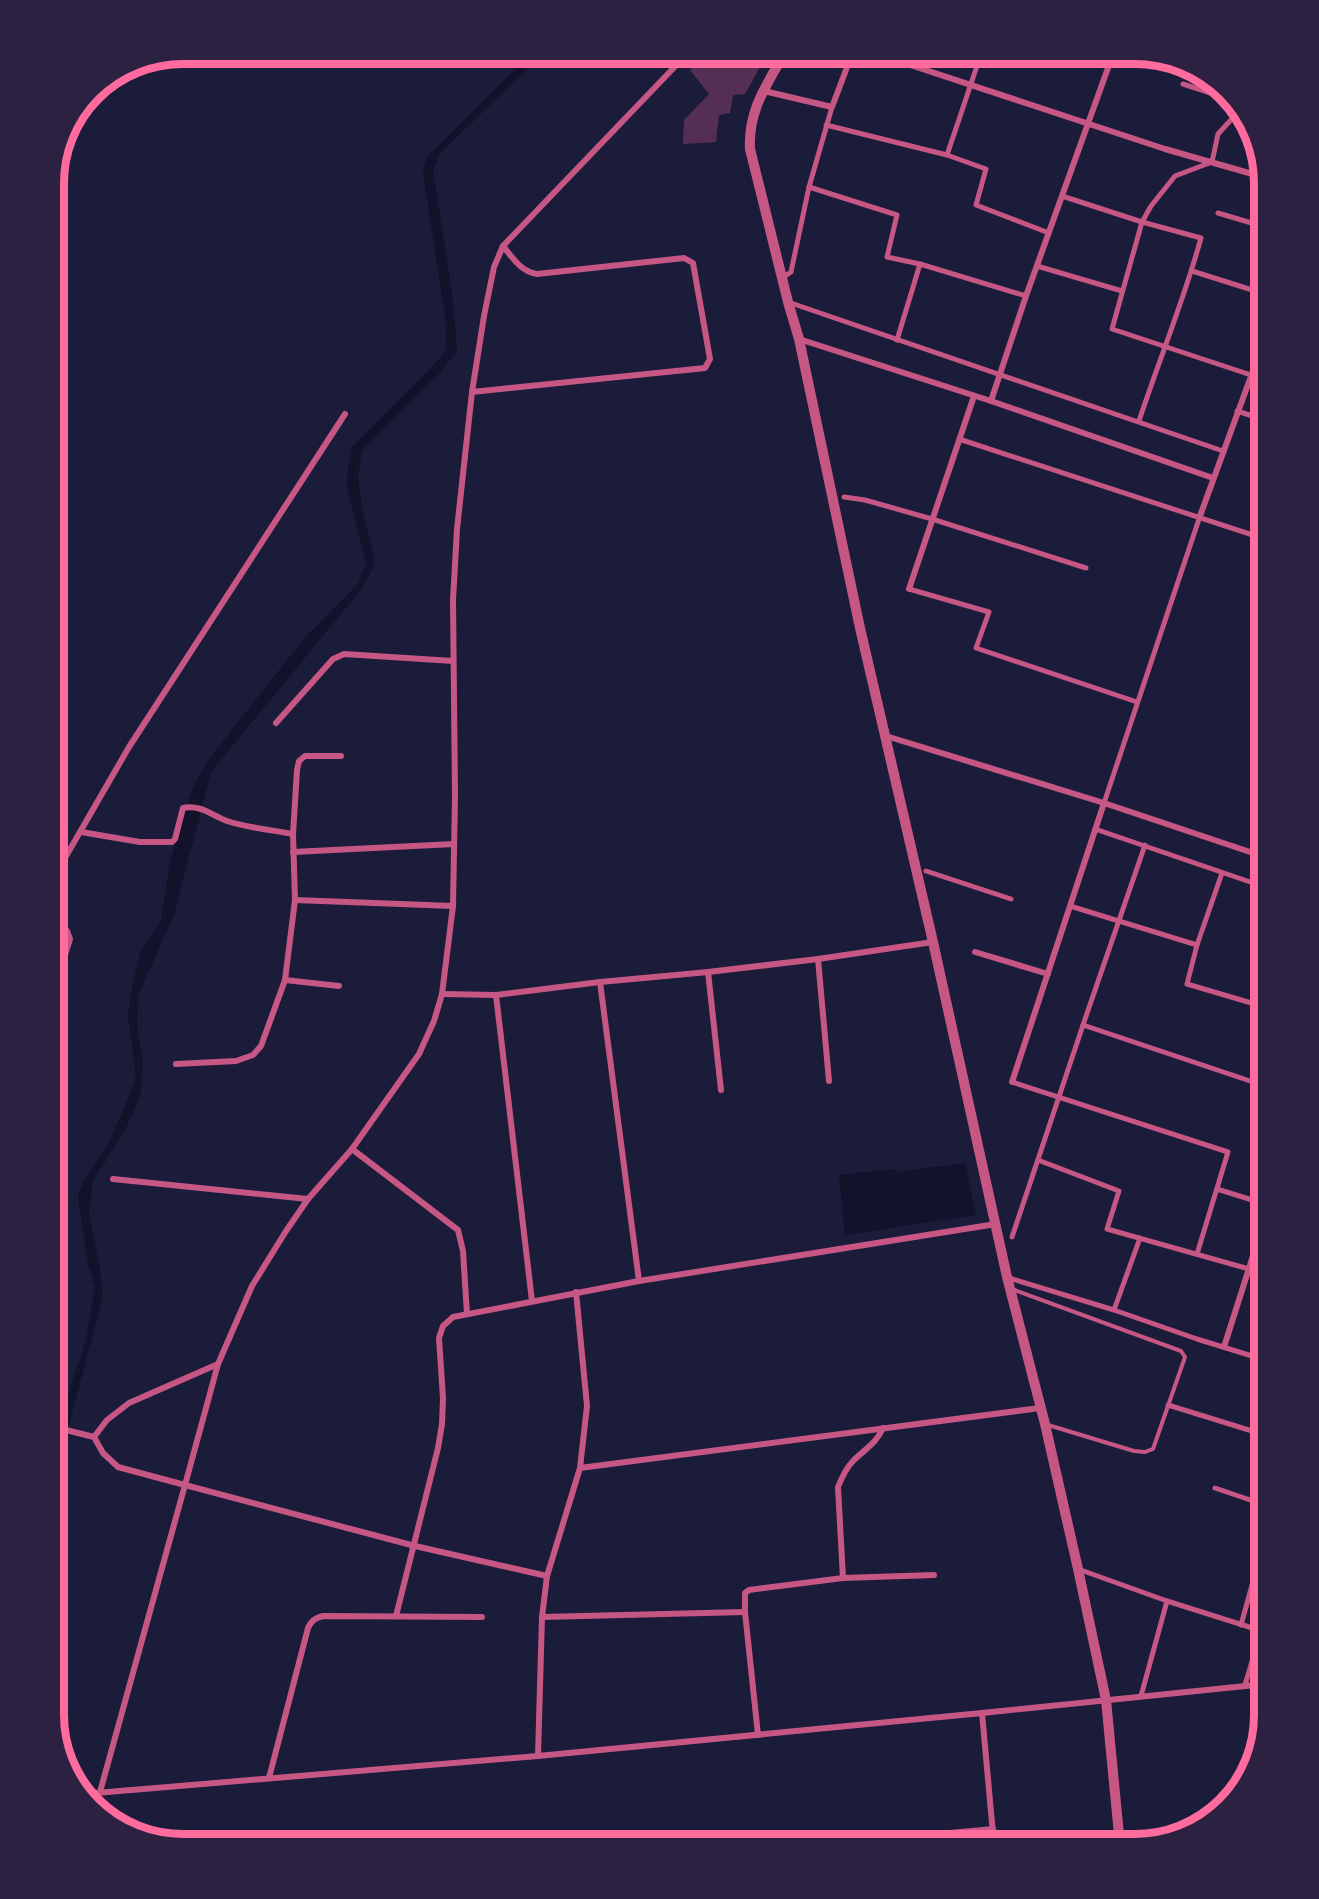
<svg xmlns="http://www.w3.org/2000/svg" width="1319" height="1899" viewBox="0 0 1319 1899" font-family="Montserrat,sans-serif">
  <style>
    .water { fill: #12122b }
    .building { fill: #542f53 }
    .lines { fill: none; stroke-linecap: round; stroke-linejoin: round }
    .service { stroke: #c65784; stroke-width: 4 }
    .pedestrian { stroke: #c65784; stroke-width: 5 }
    .minor { stroke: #c65784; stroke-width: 6 }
    .tertiary { stroke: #c65784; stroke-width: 10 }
    .rim { fill: none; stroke: #ff6b9d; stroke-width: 8 }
  </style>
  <rect width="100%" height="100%" fill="#1b1b3a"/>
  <g class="water">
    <path d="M531,54H543L439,154L433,171L452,292L457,351L439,374L362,451L358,477L362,507L375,564L363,587L211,772L174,915L138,995L137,1026L143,1062L140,1097L126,1128L93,1181L89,1213L99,1264L103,1297L54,1480V1451L72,1381L82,1354L89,1324L95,1287L88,1264L78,1197L84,1180L108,1144L129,1097L136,1076L128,1016L132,988L140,953L161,921L170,862L192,789L209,759L303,640L358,584L366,563L347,488L348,465L352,447L434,365L446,350V323L423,173L427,157Z"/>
    <path d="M965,1163L976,1215L845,1235L839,1175L894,1169L897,1172Z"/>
  </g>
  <path class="building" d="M708,54H767L745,94L733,95L730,113L719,115L716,142L683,144L684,120L709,94L690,70Z"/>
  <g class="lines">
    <path class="service" d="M1014,1290L1181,1351L1185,1357L1153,1449L1145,1452L1134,1451L1048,1425"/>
    <g class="pedestrian">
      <path d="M1183,84L1229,99"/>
      <path d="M1240,110L1218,134L1212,162L1175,176L1151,206L1142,222L1112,329L1251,375"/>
      <path d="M826,125L947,155L986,169L976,205L1049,233"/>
      <path d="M947,155L981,54"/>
      <path d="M809,187L897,215L887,257L920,264L1026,296"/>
      <path d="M1062,196L1142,222L1201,238C1184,300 1159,360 1139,421"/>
      <path d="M1218,213L1265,227"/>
      <path d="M1037,266L1122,291"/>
      <path d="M1192,271L1265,294"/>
      <path d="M782,278L791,272L809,187L832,107"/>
      <path d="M788,302L1223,451"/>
      <path d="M897,340L920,264"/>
      <path d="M1237,411L1265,420"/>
      <path d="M959,439L1265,539"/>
      <path d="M844,497L865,500L932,519L1086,568"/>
      <path d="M909,589L989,612L976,648L1137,702"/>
      <path d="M1104,803L1200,516"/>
      <path d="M1095,829L1265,887"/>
      <path d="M926,871L1011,899"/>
      <path d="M1222,873L1197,945L1187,984L1265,1007"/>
      <path d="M1070,906L1197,945"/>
      <path d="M1083,1025L1265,1086"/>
      <path d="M1012,1082L1228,1152L1197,1254"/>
      <path d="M1038,1160L1119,1191L1107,1229L1249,1269"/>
      <path d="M1217,1189L1265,1204"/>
      <path d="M1012,1237L1083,1025L1145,845"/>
      <path d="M1009,1278L1114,1310L1197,1339L1265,1360"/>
      <path d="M1114,1310L1140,1238"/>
      <path d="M1168,1405L1265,1435"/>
      <path d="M1215,1488L1265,1505"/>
      <path d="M1078,1569L1167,1601L1265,1632"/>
      <path d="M1241,1625L1265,1538"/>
      <path d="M1245,1685L1261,1631"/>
      <path d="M1141,1696L1167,1601"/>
    </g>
    <g class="minor">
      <path d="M880,55L1165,149L1263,177"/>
      <path d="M764,91L832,107L852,54"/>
      <path d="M799,339L991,401L1213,478"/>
      <path d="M472,392L705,368L710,359L693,263L684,258L537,274C520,271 513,258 503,246"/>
      <path d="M991,401L1026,296L1113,54"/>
      <path d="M1200,516L1265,338"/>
      <path d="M909,589L974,396"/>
      <path d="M276,723L333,659L344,654L453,661"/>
      <path d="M886,736L1104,803L1265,857"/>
      <path d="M81,832L140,842H172L175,839L183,808C200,804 213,816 227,821C248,828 272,830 293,834"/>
      <path d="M293,852L454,844"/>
      <path d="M54,877L129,747L345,414"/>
      <path d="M295,900L453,906"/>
      <path d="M975,952L1048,974"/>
      <path d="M818,959L829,1081"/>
      <path d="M708,972L721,1090"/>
      <path d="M285,980L339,986"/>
      <path d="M600,982L639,1281"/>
      <path d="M54,989L70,939L67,931L54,919"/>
      <path d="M442,994L496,995L600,982L708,972L818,959L933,942"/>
      <path d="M496,995L532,1301"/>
      <path d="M176,1064L236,1061L253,1055L261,1046L285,980L295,900L293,834L297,770L299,761L305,756H341"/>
      <path d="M1012,1082L1104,803"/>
      <path d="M352,1149L458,1230L463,1251L467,1314"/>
      <path d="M113,1179L308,1199"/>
      <path d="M1224,1347L1265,1218"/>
      <path d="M218,1364L185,1485L415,1546L547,1576"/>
      <path d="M54,1427L94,1437L107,1420L129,1403L218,1364L252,1286L286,1231L308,1199L352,1149L419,1054L434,1021L442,994L453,906L455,796L453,600L457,529L472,392L484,316L494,267L503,246L687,54"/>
      <path d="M94,1437L103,1453L118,1467L185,1485L100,1792"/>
      <path d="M580,1468L1040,1408"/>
      <path d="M843,1578L934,1575"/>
      <path d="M396,1616L438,1448L442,1424L443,1398L439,1338L443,1326L453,1317L639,1281L996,1224"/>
      <path d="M542,1617L745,1612"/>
      <path d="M982,1713L994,1845"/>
      <path d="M758,1735L745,1612V1593L749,1590L843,1578L838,1487C842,1477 846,1468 853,1461C866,1448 875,1445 883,1428"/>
      <path d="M538,1756L542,1617L547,1576L580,1468L587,1406L576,1292"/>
      <path d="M269,1778L308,1628C311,1621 315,1618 323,1616L482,1617"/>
      <path d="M84,1794L538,1756L982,1713L1265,1684"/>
      <path d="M821,1845L993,1829"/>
    </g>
    <path class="tertiary" d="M784,54C766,86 748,111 750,149L788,302L799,339L860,628L933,942L1007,1277L1045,1424L1078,1569L1106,1700L1120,1845"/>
  </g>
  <path d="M0 0H1319V1899H0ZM183 64H1135A119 119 0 0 1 1254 183V1715A119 119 0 0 1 1135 1834H183A119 119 0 0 1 64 1715V183A119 119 0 0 1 183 64Z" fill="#2d2142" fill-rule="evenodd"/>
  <path class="rim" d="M183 64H1135A119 119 0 0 1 1254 183V1715A119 119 0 0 1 1135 1834H183A119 119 0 0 1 64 1715V183A119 119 0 0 1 183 64Z"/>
</svg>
